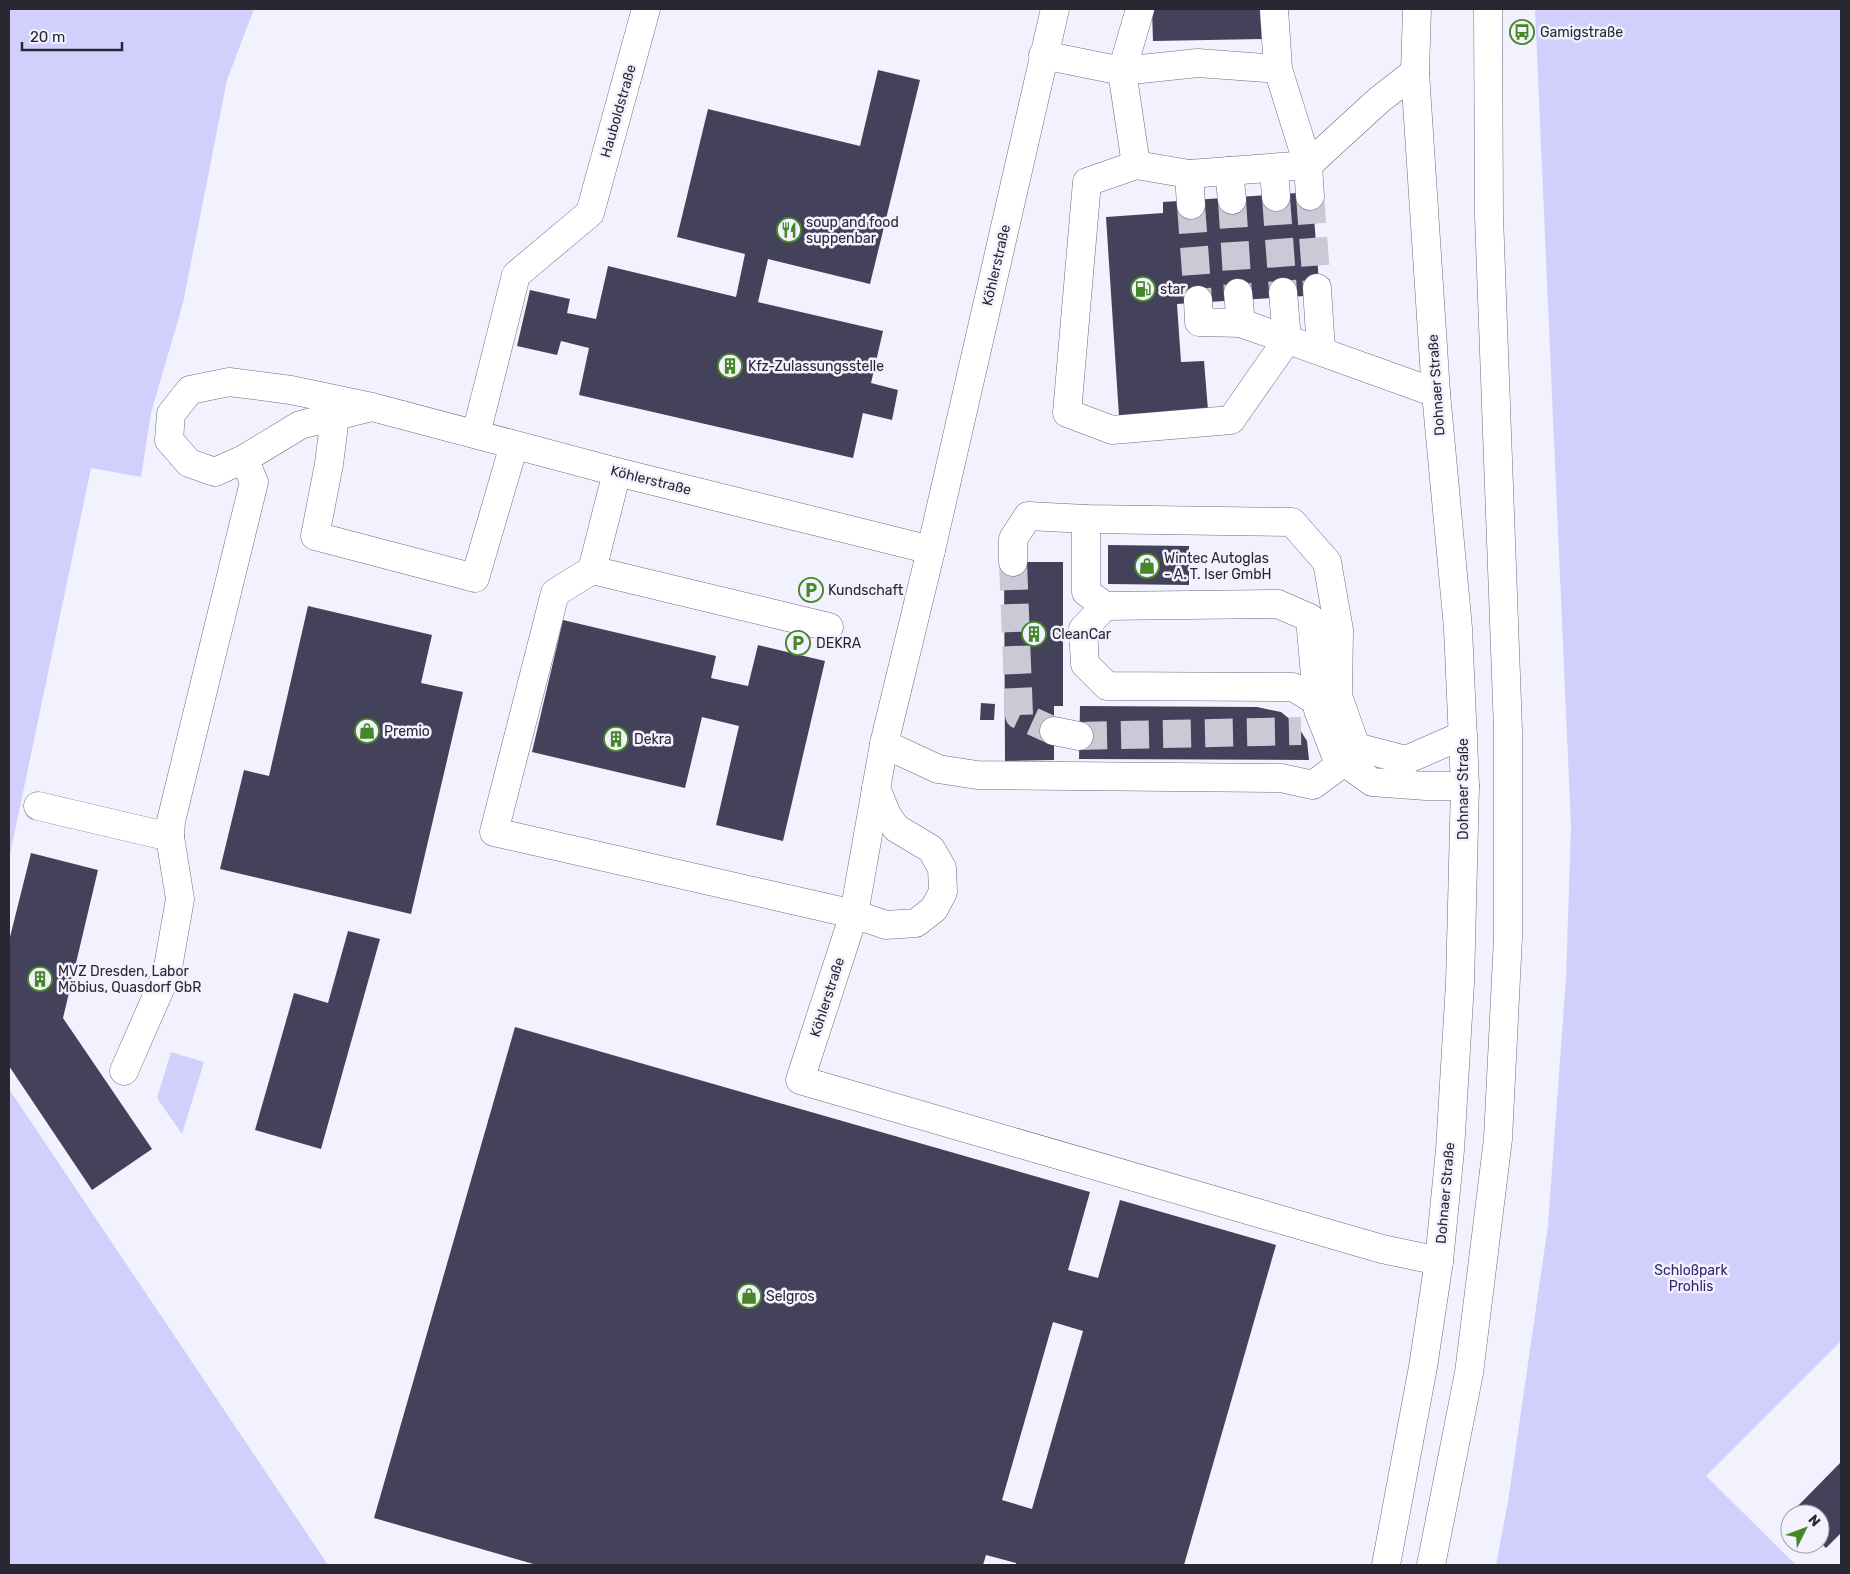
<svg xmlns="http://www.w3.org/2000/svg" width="1850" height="1574" viewBox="0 0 1850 1574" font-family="Rubik,sans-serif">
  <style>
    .green { fill: #d1cffc }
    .building { fill: #44425a; fill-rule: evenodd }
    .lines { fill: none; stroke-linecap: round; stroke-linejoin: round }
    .minor-tunnel { stroke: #cac9d5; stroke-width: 28; stroke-dasharray: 28 14; stroke-linecap: butt }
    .minor-casing { stroke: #6c6b85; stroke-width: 29 }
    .major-casing { stroke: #6c6b85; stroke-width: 29 }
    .minor { stroke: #fff; stroke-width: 28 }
    .major { stroke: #fff; stroke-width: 28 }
    .labels { text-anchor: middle; stroke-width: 5; stroke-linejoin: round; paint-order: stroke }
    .poi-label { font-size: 14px; fill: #282732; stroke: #f2f2fe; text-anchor: start }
    .street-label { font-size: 14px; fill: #282732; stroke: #f2f2fe }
    .park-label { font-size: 14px; fill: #352571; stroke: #f2f2fe }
  </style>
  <rect width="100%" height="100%" fill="#f2f2fe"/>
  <g class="green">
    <path d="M9,9H254L227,80L183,303L151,413L141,477L91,468L9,859Z"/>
    <path d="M1535,9H1841V1341L1706,1476L1796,1565H1496L1508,1502L1548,1225L1566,978L1571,826Z"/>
    <path d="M171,1052L204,1062L182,1134L157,1098Z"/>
    <path d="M9,1089L328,1565H9Z"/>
  </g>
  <g class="building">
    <path d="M1198,9H1260L1262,39L1153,41L1152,10Z"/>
    <path d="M878,70L920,80L870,284L768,259L758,302L883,331L871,383L898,390L892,420L863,413L853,458L579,395L589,348L561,341L557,355L517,346L530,290L570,299L567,313L596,319L608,266L736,297L745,254L677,237L708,109L860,146Z"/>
    <path d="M1312,192L1320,295L1177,304L1181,362L1204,361L1208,410L1119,416L1106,217L1163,213V202Z"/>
    <path d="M1108,545L1189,546V585L1108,584Z"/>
    <path d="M1004,562H1063V706H1054V760L1005,761Z"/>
    <path d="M308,606L432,635L421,683L463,692L411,914L220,869L244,770L269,776Z"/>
    <path d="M563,620L716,656L711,678L748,686L758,645L825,661L783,841L716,825L739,726L702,717L685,788L532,752Z"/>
    <path d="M981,703L995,704L994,720H980Z"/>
    <path d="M1080,706L1257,707L1281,712L1297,725L1307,741L1309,760L1079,759Z"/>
    <path d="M31,853L98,870L63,1018L152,1149L92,1190L9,1066V941Z"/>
    <path d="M348,931L380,939L321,1149L255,1130L294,993L328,1003Z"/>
    <path d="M515,1027L1090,1192L1068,1270L1098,1278L1120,1200L1276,1245L1184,1565H1016V1563L986,1555L983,1565H537L374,1518ZM1053,1322L1083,1331L1032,1509L1002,1500Z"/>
    <path d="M1841,1462V1533L1826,1548L1820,1542V1514H1790Z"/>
  </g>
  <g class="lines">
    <g class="minor-tunnel">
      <path d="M1310,196L1317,288"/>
      <path d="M1276,197L1283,292"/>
      <path d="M1232,200L1238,293"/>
      <path d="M1191,205L1198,300"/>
      <path d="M1013,562L1019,715L1054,731"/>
      <path d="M1079,736L1301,731"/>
    </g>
    <defs>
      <g id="minor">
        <path d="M1055,9L931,550L884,744L854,914L800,1080L1382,1249L1439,1261"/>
        <path d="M1140,9L1122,71L1198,63L1278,69L1308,165L1310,196"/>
        <path d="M1274,9L1278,69"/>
        <path d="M1043,55L1122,71L1136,165L1189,174L1308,165L1379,100L1415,72"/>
        <path d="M1136,165L1087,182L1067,413L1112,430L1231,420L1287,340L1283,292"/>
        <path d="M1274,168L1276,197"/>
        <path d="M1229,171L1232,200"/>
        <path d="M1189,174L1191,205"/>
        <path d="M1317,288L1321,351"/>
        <path d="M1238,293L1241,323"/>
        <path d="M1198,300L1199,322L1241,323L1436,393"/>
        <path d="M372,407L300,425L244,459L215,472L189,463L169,440L171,414L190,390L229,382L291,390L372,407L617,472L931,550"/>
        <path d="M335,416L329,464L315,536L475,578L514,445"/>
        <path d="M476,434L516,275L590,213L646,9"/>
        <path d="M617,472L592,570L555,593L494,832L854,914L886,925L916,923L934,909L943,892L942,868L931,849L896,828L887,815L876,788"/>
        <path d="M1086,519V592L1105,606L1278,604L1310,618L1318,710L1336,756L1372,782L1426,786H1465"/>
        <path d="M1013,562V539L1028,516L1086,519L1292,522L1327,562L1339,630L1338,696L1356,747L1406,760L1463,735"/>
        <path d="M592,570L829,627"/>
        <path d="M1105,606L1083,629L1085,664L1107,686L1293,687L1318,702"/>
        <path d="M1054,731L1079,736"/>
        <path d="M884,744L938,769L977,775L1281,778L1313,785L1344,762"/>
        <path d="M38,806L170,837L180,899L167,973L124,1071"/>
        <path d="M170,837L171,821L254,482L244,459"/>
      </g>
      <g id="major">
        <path d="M1386,1565L1423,1367L1439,1261L1450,1150L1460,983L1465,786L1458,628L1436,393L1415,72L1417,9"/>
        <path d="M1431,1565L1469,1373L1498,1139L1508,937V730L1489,216L1488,9"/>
      </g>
    </defs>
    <use href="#minor" class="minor-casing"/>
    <use href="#major" class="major-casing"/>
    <use href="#minor" class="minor"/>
    <use href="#major" class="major"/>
  </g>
  <defs>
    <symbol id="bus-ring" viewBox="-11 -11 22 22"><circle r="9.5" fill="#f2f2fe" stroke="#478728" stroke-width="1.5"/><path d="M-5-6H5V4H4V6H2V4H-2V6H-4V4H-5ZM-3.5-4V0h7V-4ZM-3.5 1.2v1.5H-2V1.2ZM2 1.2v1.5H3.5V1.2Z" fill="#478728"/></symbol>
    <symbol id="restaurant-ring" viewBox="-11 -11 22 22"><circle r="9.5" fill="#f2f2fe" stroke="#478728" stroke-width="1.5"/><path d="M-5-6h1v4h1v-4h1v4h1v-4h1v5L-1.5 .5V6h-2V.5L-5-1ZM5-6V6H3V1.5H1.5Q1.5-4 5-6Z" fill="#478728"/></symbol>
    <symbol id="fuel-ring" viewBox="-11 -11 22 22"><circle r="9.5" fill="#f2f2fe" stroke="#478728" stroke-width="1.5"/><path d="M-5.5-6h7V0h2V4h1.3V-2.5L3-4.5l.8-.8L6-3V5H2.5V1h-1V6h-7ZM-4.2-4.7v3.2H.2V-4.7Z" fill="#478728"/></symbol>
    <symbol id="building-ring" viewBox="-11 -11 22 22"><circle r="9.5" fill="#f2f2fe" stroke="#478728" stroke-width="1.5"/><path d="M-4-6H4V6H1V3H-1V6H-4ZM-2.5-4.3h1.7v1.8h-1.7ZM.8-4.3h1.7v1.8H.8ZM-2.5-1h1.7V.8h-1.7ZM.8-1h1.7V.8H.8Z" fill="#478728"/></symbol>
    <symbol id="shop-ring" viewBox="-11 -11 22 22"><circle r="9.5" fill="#f2f2fe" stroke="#478728" stroke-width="1.5"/><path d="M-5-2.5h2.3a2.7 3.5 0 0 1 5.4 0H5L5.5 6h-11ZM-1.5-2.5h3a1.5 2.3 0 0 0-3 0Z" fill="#478728"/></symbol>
    <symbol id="parking-ring" viewBox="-11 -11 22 22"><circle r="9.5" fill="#f2f2fe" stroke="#478728" stroke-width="1.5"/><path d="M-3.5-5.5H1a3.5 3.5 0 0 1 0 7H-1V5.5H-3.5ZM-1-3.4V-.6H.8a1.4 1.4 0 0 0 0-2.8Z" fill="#478728"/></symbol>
  </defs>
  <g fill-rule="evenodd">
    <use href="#bus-ring" x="1508" y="18" width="28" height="28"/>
    <use href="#restaurant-ring" x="775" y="216" width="28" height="28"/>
    <use href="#fuel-ring" x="1129" y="275" width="28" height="28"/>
    <use href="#building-ring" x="716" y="352" width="28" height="28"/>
    <use href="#shop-ring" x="1133" y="552" width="28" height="28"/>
    <use href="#parking-ring" x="797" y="576" width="28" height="28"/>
    <use href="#building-ring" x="1020" y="620" width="28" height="28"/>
    <use href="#parking-ring" x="784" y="629" width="28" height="28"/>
    <use href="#shop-ring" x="353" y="717" width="28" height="28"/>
    <use href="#building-ring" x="602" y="725" width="28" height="28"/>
    <use href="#building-ring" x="26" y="965" width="28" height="28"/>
    <use href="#shop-ring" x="735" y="1282" width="28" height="28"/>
  </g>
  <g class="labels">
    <g class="poi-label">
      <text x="1540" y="37">Gamigstraße</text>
      <text x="806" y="227">soup and food<tspan x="806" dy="16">suppenbar</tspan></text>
      <text x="1160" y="294">star</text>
      <text x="748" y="371">Kfz-Zulassungsstelle</text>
      <text x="1164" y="563">Wintec Autoglas<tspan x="1164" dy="16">- A. T. Iser GmbH</tspan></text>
      <text x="828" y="595">Kundschaft</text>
      <text x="1052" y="639">CleanCar</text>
      <text x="816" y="648">DEKRA</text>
      <text x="384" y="736">Premio</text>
      <text x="634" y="744">Dekra</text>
      <text x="58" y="976">MVZ Dresden, Labor<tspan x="58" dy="16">Möbius, Quasdorf GbR</tspan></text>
      <text x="766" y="1301">Selgros</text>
    </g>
    <g class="street-label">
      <text transform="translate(618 111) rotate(-74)" y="5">Hauboldstraße</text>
      <text transform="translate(996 265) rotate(-77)" y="5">Köhlerstraße</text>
      <text transform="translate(1436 385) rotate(-94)" y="5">Dohnaer Straße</text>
      <text transform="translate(651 480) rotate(14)" y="5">Köhlerstraße</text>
      <text transform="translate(1463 789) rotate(-90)" y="5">Dohnaer Straße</text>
      <text transform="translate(827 997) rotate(-72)" y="5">Köhlerstraße</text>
      <text transform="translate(1445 1193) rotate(-85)" y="5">Dohnaer Straße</text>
    </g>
    <g class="park-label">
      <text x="1691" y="1275">Schloßpark<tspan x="1691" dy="16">Prohlis</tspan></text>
    </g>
  </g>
  <rect width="1850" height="1574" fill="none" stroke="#282732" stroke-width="20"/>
  <g transform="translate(1805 1529) rotate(48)"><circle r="24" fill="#f2f2fe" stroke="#a1a1ac"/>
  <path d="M0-4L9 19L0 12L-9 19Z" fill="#478728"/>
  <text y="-8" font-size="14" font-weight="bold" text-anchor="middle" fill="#282732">N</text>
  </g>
  <path d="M22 42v8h100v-8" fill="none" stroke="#282732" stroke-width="2.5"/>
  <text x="30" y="42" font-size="15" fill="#282732" stroke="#f2f2fe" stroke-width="4" paint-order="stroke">20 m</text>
</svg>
